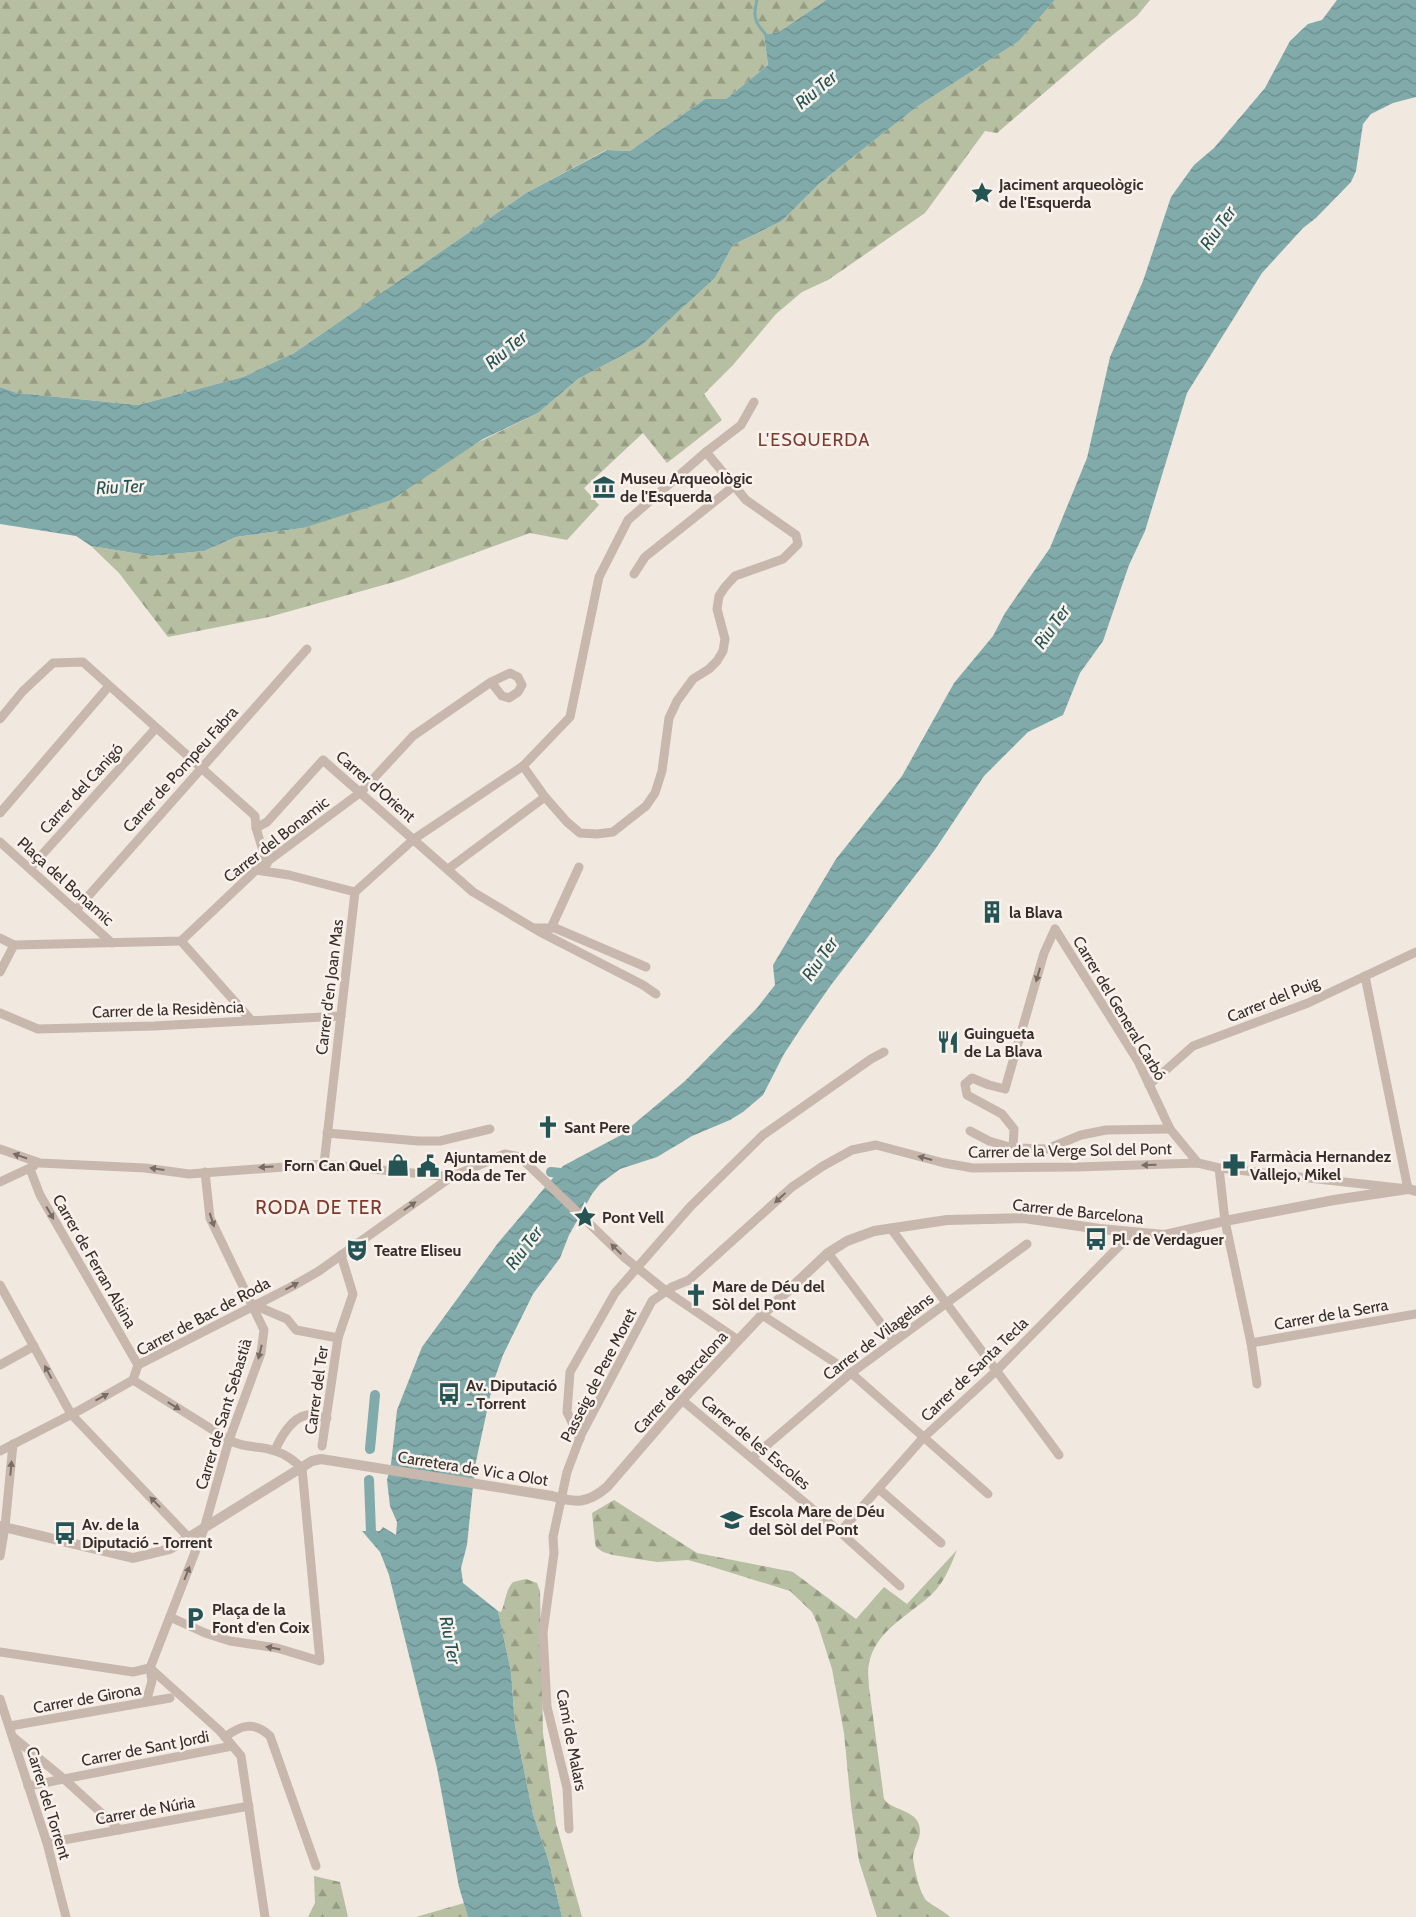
<svg xmlns="http://www.w3.org/2000/svg" width="1416" height="1917" viewBox="0 0 1416 1917" font-family="Cabin,sans-serif">
  <style>
    .forest { fill: url(#forest-firs) }
    .water { fill: url(#water-waves) }
    .lines { fill: none; stroke-linecap: round; stroke-linejoin: round }
    .stream { stroke: #81abaa; stroke-width: 3 }
    .canal { stroke: #81abaa; stroke-width: 10 }
    .minor { stroke: #c8b7ac; stroke-width: 9 }
    .tertiary { stroke: #c8b7ac; stroke-width: 10 }
    .oneway { fill: #786c64 }
    .labels { text-anchor: middle; stroke-width: 5; stroke-linejoin: round; paint-order: stroke }
    .poi-label { font-size: 16px; font-weight: bold; fill: #372e2a; stroke: #f9f2ec; text-anchor: start }
    .street-label { font-size: 16px; fill: #372e2a; stroke: #f9f2ec }
    .water-label { font-size: 18px; font-style: italic; fill: #245454; stroke: #f9f2ec }
    .neighbourhood-label { font-size: 18px; letter-spacing: 1px; fill: #7e3a2b; stroke: #f9f2ec }
    .quarter-label { font-size: 19px; letter-spacing: 1px; fill: #7e3a2b; stroke: #f9f2ec }
  </style>
  <defs>
    <pattern id="forest-firs" width="22" height="20" patternUnits="userSpaceOnUse" patternTransform="scale(1.25)"><rect width="22" height="20" fill="#b6bfa1"/><path d="M5 1l3.5 6h-7zM16 11l3.5 6h-7z" fill="#959c83"/></pattern>
    <pattern id="water-waves" width="16" height="10" patternUnits="userSpaceOnUse" patternTransform="scale(1.25)"><rect width="16" height="10" fill="#81abaa"/><path d="M0 5q4-4 8 0t8 0" fill="none" stroke="#6a8c8b"/></pattern>
  </defs>
  <rect width="100%" height="100%" fill="#f1e8e0"/>
  <g class="forest">
    <path d="M0,0H826L779,32L764,35L768,65L726,99H705L630,151L606,150L526,193L294,353L243,377L138,405L17,393L0,387Z"/>
    <path d="M1055,0H1150L1137,16L1105,41L997,133L985,131L925,213L828,280L802,292L776,314L733,365L704,394L722,420L667,463L643,433L584,488L599,505L567,540L530,533L401,580L269,617L168,637L119,573L91,546L152,556L204,551L236,537L303,528L538,413L578,379L642,345L715,278L733,245L782,221L820,183L918,106L1019,41Z"/>
    <path d="M614,1500L697,1553L793,1572L856,1619L884,1587L907,1604L957,1550C951,1565 944,1583 932,1594C910,1615 875,1630 869,1664C867,1672 869,1680 869,1687L884,1799C893,1812 920,1809 920,1831C920,1841 913,1848 913,1858C914,1867 920,1895 927,1901C934,1907 943,1910 950,1917H877L859,1861L851,1806L844,1733L832,1669L818,1625L812,1612L790,1591L706,1565L688,1560L657,1562L613,1555L603,1552L596,1547L595,1542L592,1513Z"/>
    <path d="M526,1579L537,1583L540,1591L543,1733L556,1823L582,1917H562L549,1862L533,1814L515,1726L511,1672L498,1611L501,1612C506,1602 505,1591 513,1582Z"/>
    <path d="M314,1876L340,1882L348,1917H308L315,1903Z"/>
    <path d="M464,1903L468,1917H416Z"/>
  </g>
  <g class="water">
    <path d="M826,0H1055L1019,41L918,106L820,183L782,221L733,245L715,278L642,345L578,379L538,413L483,439L391,500L303,528L236,537L204,551L152,556L91,546L76,536L0,524V387L17,393L138,405L243,377L294,353L526,193L607,150L630,151L705,99H726L768,65L764,35L779,32Z"/>
    <path d="M1337,0H1416V97L1393,103L1371,114L1363,124L1356,171L1351,182L1316,218L1303,228L1262,273L1187,393L1145,531L1129,565L1103,641L1080,673L1063,715L1028,732L984,776L934,851L831,985L801,1028L784,1054L763,1095L743,1112L730,1120L692,1136L657,1157L620,1169L600,1184L592,1194L569,1235L560,1258L533,1294L503,1355L493,1383L475,1466L467,1545L461,1568L463,1583L498,1611L511,1672L515,1726L533,1814L549,1862L562,1917H468L459,1887L437,1768L389,1575L380,1552L362,1531H380L383,1527L396,1535L397,1522L390,1506L387,1480L391,1464L397,1410L422,1347L498,1243L563,1166L621,1135L685,1081L757,1008L775,985L773,965L836,859L902,776L954,683L993,636L1005,613L1050,548L1087,458L1110,357L1143,281L1171,197L1194,165L1214,148L1265,88L1290,41L1308,24L1322,20Z"/>
  </g>
  <g class="lines">
    <path class="stream" d="M757,0C752,18 756,24 768,37"/>
    <g class="canal">
      <path d="M551,1172L570,1174"/>
      <path d="M370,1449L375,1395"/>
      <path d="M369,1480L371,1532L379,1541"/>
    </g>
    <g class="minor">
      <path d="M634,574L645,557L734,486"/>
      <path d="M0,719L23,691L53,663L83,662L255,816L256,828L267,864"/>
      <path d="M523,766L545,797L567,822L580,833L597,834L613,832L646,806L655,793L662,771L669,718L677,701L693,679L709,669L717,661L723,651L725,639L717,609L719,596L725,587L735,576L783,559L798,544L796,535L746,500L706,452"/>
      <path d="M0,813L109,686"/>
      <path d="M256,828L267,822L323,760L473,892L540,932L643,985L656,994"/>
      <path d="M0,842L112,943"/>
      <path d="M30,868L156,728"/>
      <path d="M448,869L545,797"/>
      <path d="M256,870L289,875L355,892"/>
      <path d="M76,910L307,649"/>
      <path d="M535,928H555L646,967"/>
      <path d="M551,928L579,867"/>
      <path d="M1055,929L1138,1061L1170,1129L1198,1163"/>
      <path d="M0,938L14,945"/>
      <path d="M181,941L252,1021"/>
      <path d="M0,972L14,945L181,941L256,870L361,792L413,736L491,682L502,696L509,698L518,692L522,685L518,677L510,673L491,682"/>
      <path d="M0,1013L38,1029L154,1026L341,1016"/>
      <path d="M1149,1085L1193,1046L1308,1003L1416,952"/>
      <path d="M970,1131L989,1141L1013,1148L1047,1149L1081,1135L1106,1130L1170,1129"/>
      <path d="M327,1133L418,1141H440L490,1129"/>
      <path d="M1013,1148L1014,1129L1002,1114L967,1095L965,1084L972,1078L989,1085L1005,1089L1044,953L1055,929"/>
      <path d="M0,1149L40,1163L145,1168L189,1174L324,1164L451,1177"/>
      <path d="M324,1164L355,892L414,839L523,766L570,717L599,577L628,520L706,452L741,425L754,402"/>
      <path d="M1219,1168L1225,1221L1251,1343L1257,1384"/>
      <path d="M30,1169L40,1195L138,1365"/>
      <path d="M0,1182L34,1166"/>
      <path d="M892,1230L1059,1455"/>
      <path d="M828,1253L894,1341"/>
      <path d="M0,1285L71,1414L189,1538"/>
      <path d="M254,1305L287,1319L296,1330L338,1338"/>
      <path d="M762,1315L851,1373L988,1494"/>
      <path d="M1251,1343L1416,1314"/>
      <path d="M0,1365L34,1346"/>
      <path d="M133,1380L229,1440C245,1449 260,1445 275,1451C286,1454 294,1461 302,1468L320,1661L277,1648L230,1641L205,1633L170,1617"/>
      <path d="M682,1400L840,1532L900,1586"/>
      <path d="M580,1439L567,1412L570,1372L615,1293L690,1207L763,1135L871,1059L884,1052"/>
      <path d="M322,1446L338,1338L353,1294L341,1255"/>
      <path d="M275,1450C281,1437 291,1418 307,1415C313,1414 321,1417 327,1418"/>
      <path d="M0,1451L80,1410L133,1380L138,1365L291,1287L319,1271L451,1177L505,1154L520,1157L625,1258L666,1291L738,1340"/>
      <path d="M752,1458L851,1373L1027,1244"/>
      <path d="M879,1489L941,1543"/>
      <path d="M840,1532L923,1438L996,1371L1133,1232"/>
      <path d="M0,1556L5,1527L13,1444"/>
      <path d="M0,1652L133,1672L150,1668"/>
      <path d="M150,1668L220,1731L241,1756L265,1917"/>
      <path d="M0,1699L47,1843L66,1917"/>
      <path d="M146,1702L152,1681L150,1668L204,1529L229,1440L261,1353L264,1330L210,1218L205,1172"/>
      <path d="M10,1726L170,1698"/>
      <path d="M13,1737L64,1779L120,1830"/>
      <path d="M225,1737C241,1725 254,1721 270,1736L316,1866"/>
      <path d="M28,1786L232,1746"/>
      <path d="M569,1829L567,1788L547,1707L543,1633L554,1553L553,1537L567,1472L581,1435L652,1301L672,1287L689,1280L792,1187L823,1166L852,1150L876,1145L944,1163L973,1168L1077,1167L1198,1163L1219,1168L1408,1189L1365,976"/>
      <path d="M47,1843L249,1806"/>
    </g>
    <path class="tertiary" d="M0,1526L133,1558L170,1549L312,1461L321,1459L552,1496C576,1503 587,1504 607,1487L682,1400L762,1315L828,1253L847,1241L874,1231L947,1220L1024,1218L1100,1229L1164,1235L1225,1221L1334,1200L1408,1189L1416,1191"/>
  </g>
  <defs><path id="oneway-solid" d="M-6-.8H1V-3.2L6.5 0L1 3.2V.8H-6Z" transform="scale(1.25)"/></defs>
  <g class="oneway">
    <use href="#oneway-solid" transform="translate(1038 975) rotate(106)"/>
    <use href="#oneway-solid" transform="translate(20 1156) rotate(-161)"/>
    <use href="#oneway-solid" transform="translate(925 1158) rotate(-165)"/>
    <use href="#oneway-solid" transform="translate(1149 1165) rotate(178)"/>
    <use href="#oneway-solid" transform="translate(266 1167) rotate(177)"/>
    <use href="#oneway-solid" transform="translate(157 1169) rotate(-172)"/>
    <use href="#oneway-solid" transform="translate(780 1198) rotate(137)"/>
    <use href="#oneway-solid" transform="translate(410 1206) rotate(-35)"/>
    <use href="#oneway-solid" transform="translate(50 1213) rotate(60)"/>
    <use href="#oneway-solid" transform="translate(212 1220) rotate(72)"/>
    <use href="#oneway-solid" transform="translate(616 1249) rotate(-136)"/>
    <use href="#oneway-solid" transform="translate(292 1286) rotate(-29)"/>
    <use href="#oneway-solid" transform="translate(260 1352) rotate(104)"/>
    <use href="#oneway-solid" transform="translate(48 1372) rotate(-118)"/>
    <use href="#oneway-solid" transform="translate(102 1397) rotate(-29)"/>
    <use href="#oneway-solid" transform="translate(174 1406) rotate(32)"/>
    <use href="#oneway-solid" transform="translate(11 1468) rotate(-85)"/>
    <use href="#oneway-solid" transform="translate(155 1502) rotate(-134)"/>
    <use href="#oneway-solid" transform="translate(187 1573) rotate(-69)"/>
    <use href="#oneway-solid" transform="translate(273 1648) rotate(-169)"/>
  </g>
  <defs>
    <symbol id="sight-bare" viewBox="-9 -9 18 18"><path d="M0-6L1.8-2.2L6-1.7L2.9 1.2L3.7 5.4L0 3.3L-3.7 5.4L-2.9 1.2L-6-1.7L-1.8-2.2Z" fill="#245454" stroke="#f9f2ec" stroke-width="2.5" paint-order="stroke"/></symbol>
    <symbol id="museum-bare" viewBox="-9 -9 18 18"><path d="M0-6L6-3V-2H-6V-3ZM-5-1h2V3h-2ZM-1-1h2V3h-2ZM3-1h2V3H3ZM-6 4H6V6H-6Z" fill="#245454" stroke="#f9f2ec" stroke-width="2.5" paint-order="stroke"/></symbol>
    <symbol id="building-bare" viewBox="-9 -9 18 18"><path d="M-4-6H4V6H1V3H-1V6H-4ZM-2.5-4.3h1.7v1.8h-1.7ZM.8-4.3h1.7v1.8H.8ZM-2.5-1h1.7V.8h-1.7ZM.8-1h1.7V.8H.8Z" fill="#245454" stroke="#f9f2ec" stroke-width="2.5" paint-order="stroke"/></symbol>
    <symbol id="restaurant-bare" viewBox="-9 -9 18 18"><path d="M-5-6h1v4h1v-4h1v4h1v-4h1v5L-1.5 .5V6h-2V.5L-5-1ZM5-6V6H3V1.5H1.5Q1.5-4 5-6Z" fill="#245454" stroke="#f9f2ec" stroke-width="2.5" paint-order="stroke"/></symbol>
    <symbol id="church-bare" viewBox="-9 -9 18 18"><path d="M-1.2-6h2.4v3.5h3.3v2.4h-3.3V6h-2.4V-.1h-3.3v-2.4h3.3Z" fill="#245454" stroke="#f9f2ec" stroke-width="2.5" paint-order="stroke"/></symbol>
    <symbol id="shop-bare" viewBox="-9 -9 18 18"><path d="M-5-2.5h2.3a2.7 3.5 0 0 1 5.4 0H5L5.5 6h-11ZM-1.5-2.5h3a1.5 2.3 0 0 0-3 0Z" fill="#245454" stroke="#f9f2ec" stroke-width="2.5" paint-order="stroke"/></symbol>
    <symbol id="pharmacy-bare" viewBox="-9 -9 18 18"><path d="M-2-6h4v4h4v4h-4v4h-4v-4h-4v-4h4Z" fill="#245454" stroke="#f9f2ec" stroke-width="2.5" paint-order="stroke"/></symbol>
    <symbol id="civic-bare" viewBox="-9 -9 18 18"><path d="M-.6-6.5H3V-4.5H.6V-3L4-1V1h2V6H-6V1h2V-1L-.6-3ZM-1.2 2.5V6h2.4V2.5Z" fill="#245454" stroke="#f9f2ec" stroke-width="2.5" paint-order="stroke"/></symbol>
    <symbol id="bus-bare" viewBox="-9 -9 18 18"><path d="M-5-6H5V4H4V6H2V4H-2V6H-4V4H-5ZM-3.5-4V0h7V-4ZM-3.5 1.2v1.5H-2V1.2ZM2 1.2v1.5H3.5V1.2Z" fill="#245454" stroke="#f9f2ec" stroke-width="2.5" paint-order="stroke"/></symbol>
    <symbol id="theatre-bare" viewBox="-9 -9 18 18"><path d="M-5-5.5Q0-4 5-5.5V0Q5 5 0 6Q-5 5-5 0ZM-3.3-2.5H-1v1.5H-3.3ZM1-2.5H3.3v1.5H1ZM-2.8 1Q0 5.5 2.8 1Z" fill="#245454" stroke="#f9f2ec" stroke-width="2.5" paint-order="stroke"/></symbol>
    <symbol id="school-bare" viewBox="-9 -9 18 18"><path d="M0-5L7-2L0 1L-7-2ZM-4 1L0 2.5L4 1V4Q0 6-4 4Z" fill="#245454" stroke="#f9f2ec" stroke-width="2.5" paint-order="stroke"/></symbol>
    <symbol id="parking-bare" viewBox="-9 -9 18 18"><path d="M-3.5-5.5H1a3.5 3.5 0 0 1 0 7H-1V5.5H-3.5ZM-1-3.4V-.6H.8a1.4 1.4 0 0 0 0-2.8Z" fill="#245454" stroke="#f9f2ec" stroke-width="2.5" paint-order="stroke"/></symbol>
  </defs>
  <g fill-rule="evenodd">
    <use href="#sight-bare" x="966" y="177" width="32" height="32"/>
    <use href="#museum-bare" x="588" y="471" width="32" height="32"/>
    <use href="#building-bare" x="976" y="896" width="32" height="32"/>
    <use href="#restaurant-bare" x="932" y="1026" width="32" height="32"/>
    <use href="#church-bare" x="532" y="1111" width="32" height="32"/>
    <use href="#shop-bare" x="382" y="1149" width="32" height="32"/>
    <use href="#pharmacy-bare" x="1218" y="1149" width="32" height="32"/>
    <use href="#civic-bare" x="412" y="1150" width="32" height="32"/>
    <use href="#sight-bare" x="569" y="1201" width="32" height="32"/>
    <use href="#bus-bare" x="1080" y="1223" width="32" height="32"/>
    <use href="#theatre-bare" x="341" y="1234" width="32" height="32"/>
    <use href="#church-bare" x="680" y="1279" width="32" height="32"/>
    <use href="#bus-bare" x="433" y="1378" width="32" height="32"/>
    <use href="#school-bare" x="716" y="1504" width="32" height="32"/>
    <use href="#bus-bare" x="49" y="1517" width="32" height="32"/>
    <use href="#parking-bare" x="179" y="1602" width="32" height="32"/>
  </g>
  <g class="labels">
    <g class="poi-label">
      <text x="999" y="190">Jaciment arqueològic<tspan x="999" dy="18">de l'Esquerda</tspan></text>
      <text x="620" y="484">Museu Arqueològic<tspan x="620" dy="18">de l'Esquerda</tspan></text>
      <text x="1009" y="918">la Blava</text>
      <text x="964" y="1039">Guingueta<tspan x="964" dy="18">de La Blava</tspan></text>
      <text x="564" y="1133">Sant Pere</text>
      <text x="1250" y="1162">Farmàcia Hernandez<tspan x="1250" dy="18">Vallejo, Mikel</tspan></text>
      <text x="444" y="1163">Ajuntament de<tspan x="444" dy="18">Roda de Ter</tspan></text>
      <text x="382" y="1171" text-anchor="end">Forn Can Quel</text>
      <text x="602" y="1223">Pont Vell</text>
      <text x="1112" y="1245">Pl. de Verdaguer</text>
      <text x="374" y="1256">Teatre Eliseu</text>
      <text x="712" y="1292">Mare de Déu del<tspan x="712" dy="18">Sòl del Pont</tspan></text>
      <text x="466" y="1391">Av. Diputació<tspan x="466" dy="18">- Torrent</tspan></text>
      <text x="749" y="1517">Escola Mare de Déu<tspan x="749" dy="18">del Sòl del Pont</tspan></text>
      <text x="82" y="1530">Av. de la<tspan x="82" dy="18">Diputació - Torrent</tspan></text>
      <text x="212" y="1615">Plaça de la<tspan x="212" dy="18">Font d'en Coix</tspan></text>
    </g>
    <g class="street-label">
      <text transform="translate(180 769) rotate(-48)" y="6">Carrer de Pompeu Fabra</text>
      <text transform="translate(376 786) rotate(41)" y="6">Carrer d'Orient</text>
      <text transform="translate(81 788) rotate(-48)" y="6">Carrer del Canigó</text>
      <text transform="translate(276 839) rotate(-38)" y="6">Carrer del Bonamic</text>
      <text transform="translate(66 881) rotate(42)" y="6">Plaça del Bonamic</text>
      <text transform="translate(329 987) rotate(-83)" y="6">Carrer d'en Joan Mas</text>
      <text transform="translate(1273 999) rotate(-22)" y="6">Carrer del Puig</text>
      <text transform="translate(1120 1008) rotate(59)" y="6">Carrer del General Carbó</text>
      <text transform="translate(168 1009) rotate(-2)" y="6">Carrer de la Residència</text>
      <text transform="translate(1070 1150) rotate(-1)" y="6">Carrer de la Verge Sol del Pont</text>
      <text transform="translate(1078 1211) rotate(6)" y="6">Carrer de Barcelona</text>
      <text transform="translate(95 1261) rotate(60)" y="6">Carrer de Ferran Alsina</text>
      <text transform="translate(1331 1314) rotate(-10)" y="6">Carrer de la Serra</text>
      <text transform="translate(203 1316) rotate(-28)" y="6">Carrer de Bac de Roda</text>
      <text transform="translate(878 1336) rotate(-37)" y="6">Carrer de Vilagelans</text>
      <text transform="translate(974 1369) rotate(-44)" y="6">Carrer de Santa Tecla</text>
      <text transform="translate(598 1375) rotate(-63)" y="6">Passeig de Pere Moret</text>
      <text transform="translate(680 1382) rotate(-48)" y="6">Carrer de Barcelona</text>
      <text transform="translate(316 1390) rotate(-82)" y="6">Carrer del Ter</text>
      <text transform="translate(223 1414) rotate(-73)" y="6">Carrer de Sant Sebastià</text>
      <text transform="translate(756 1442) rotate(40)" y="6">Carrer de les Escoles</text>
      <text transform="translate(473 1468) rotate(9)" y="6">Carretera de Vic a Olot</text>
      <text transform="translate(87 1698) rotate(-10)" y="6">Carrer de Girona</text>
      <text transform="translate(572 1740) rotate(79)" y="6">Camí de Malars</text>
      <text transform="translate(145 1748) rotate(-11)" y="6">Carrer de Sant Jordi</text>
      <text transform="translate(49 1803) rotate(73)" y="6">Carrer del Torrent</text>
      <text transform="translate(145 1810) rotate(-10)" y="6">Carrer de Núria</text>
    </g>
    <g class="water-label">
      <text transform="translate(816 90) rotate(-40)" y="6">Riu Ter</text>
      <text transform="translate(1218 228) rotate(-55)" y="6">Riu Ter</text>
      <text transform="translate(506 350) rotate(-40)" y="6">Riu Ter</text>
      <text transform="translate(120 487) rotate(-3)" y="6">Riu Ter</text>
      <text transform="translate(1052 627) rotate(-55)" y="6">Riu Ter</text>
      <text transform="translate(820 959) rotate(-55)" y="6">Riu Ter</text>
      <text transform="translate(524 1248) rotate(-53)" y="6">Riu Ter</text>
      <text transform="translate(450 1640) rotate(79)" y="6">Riu Ter</text>
    </g>
    <g class="neighbourhood-label">
      <text x="814" y="446">L'ESQUERDA</text>
    </g>
    <g class="quarter-label">
      <text x="319" y="1214">RODA DE TER</text>
    </g>
  </g>
</svg>
